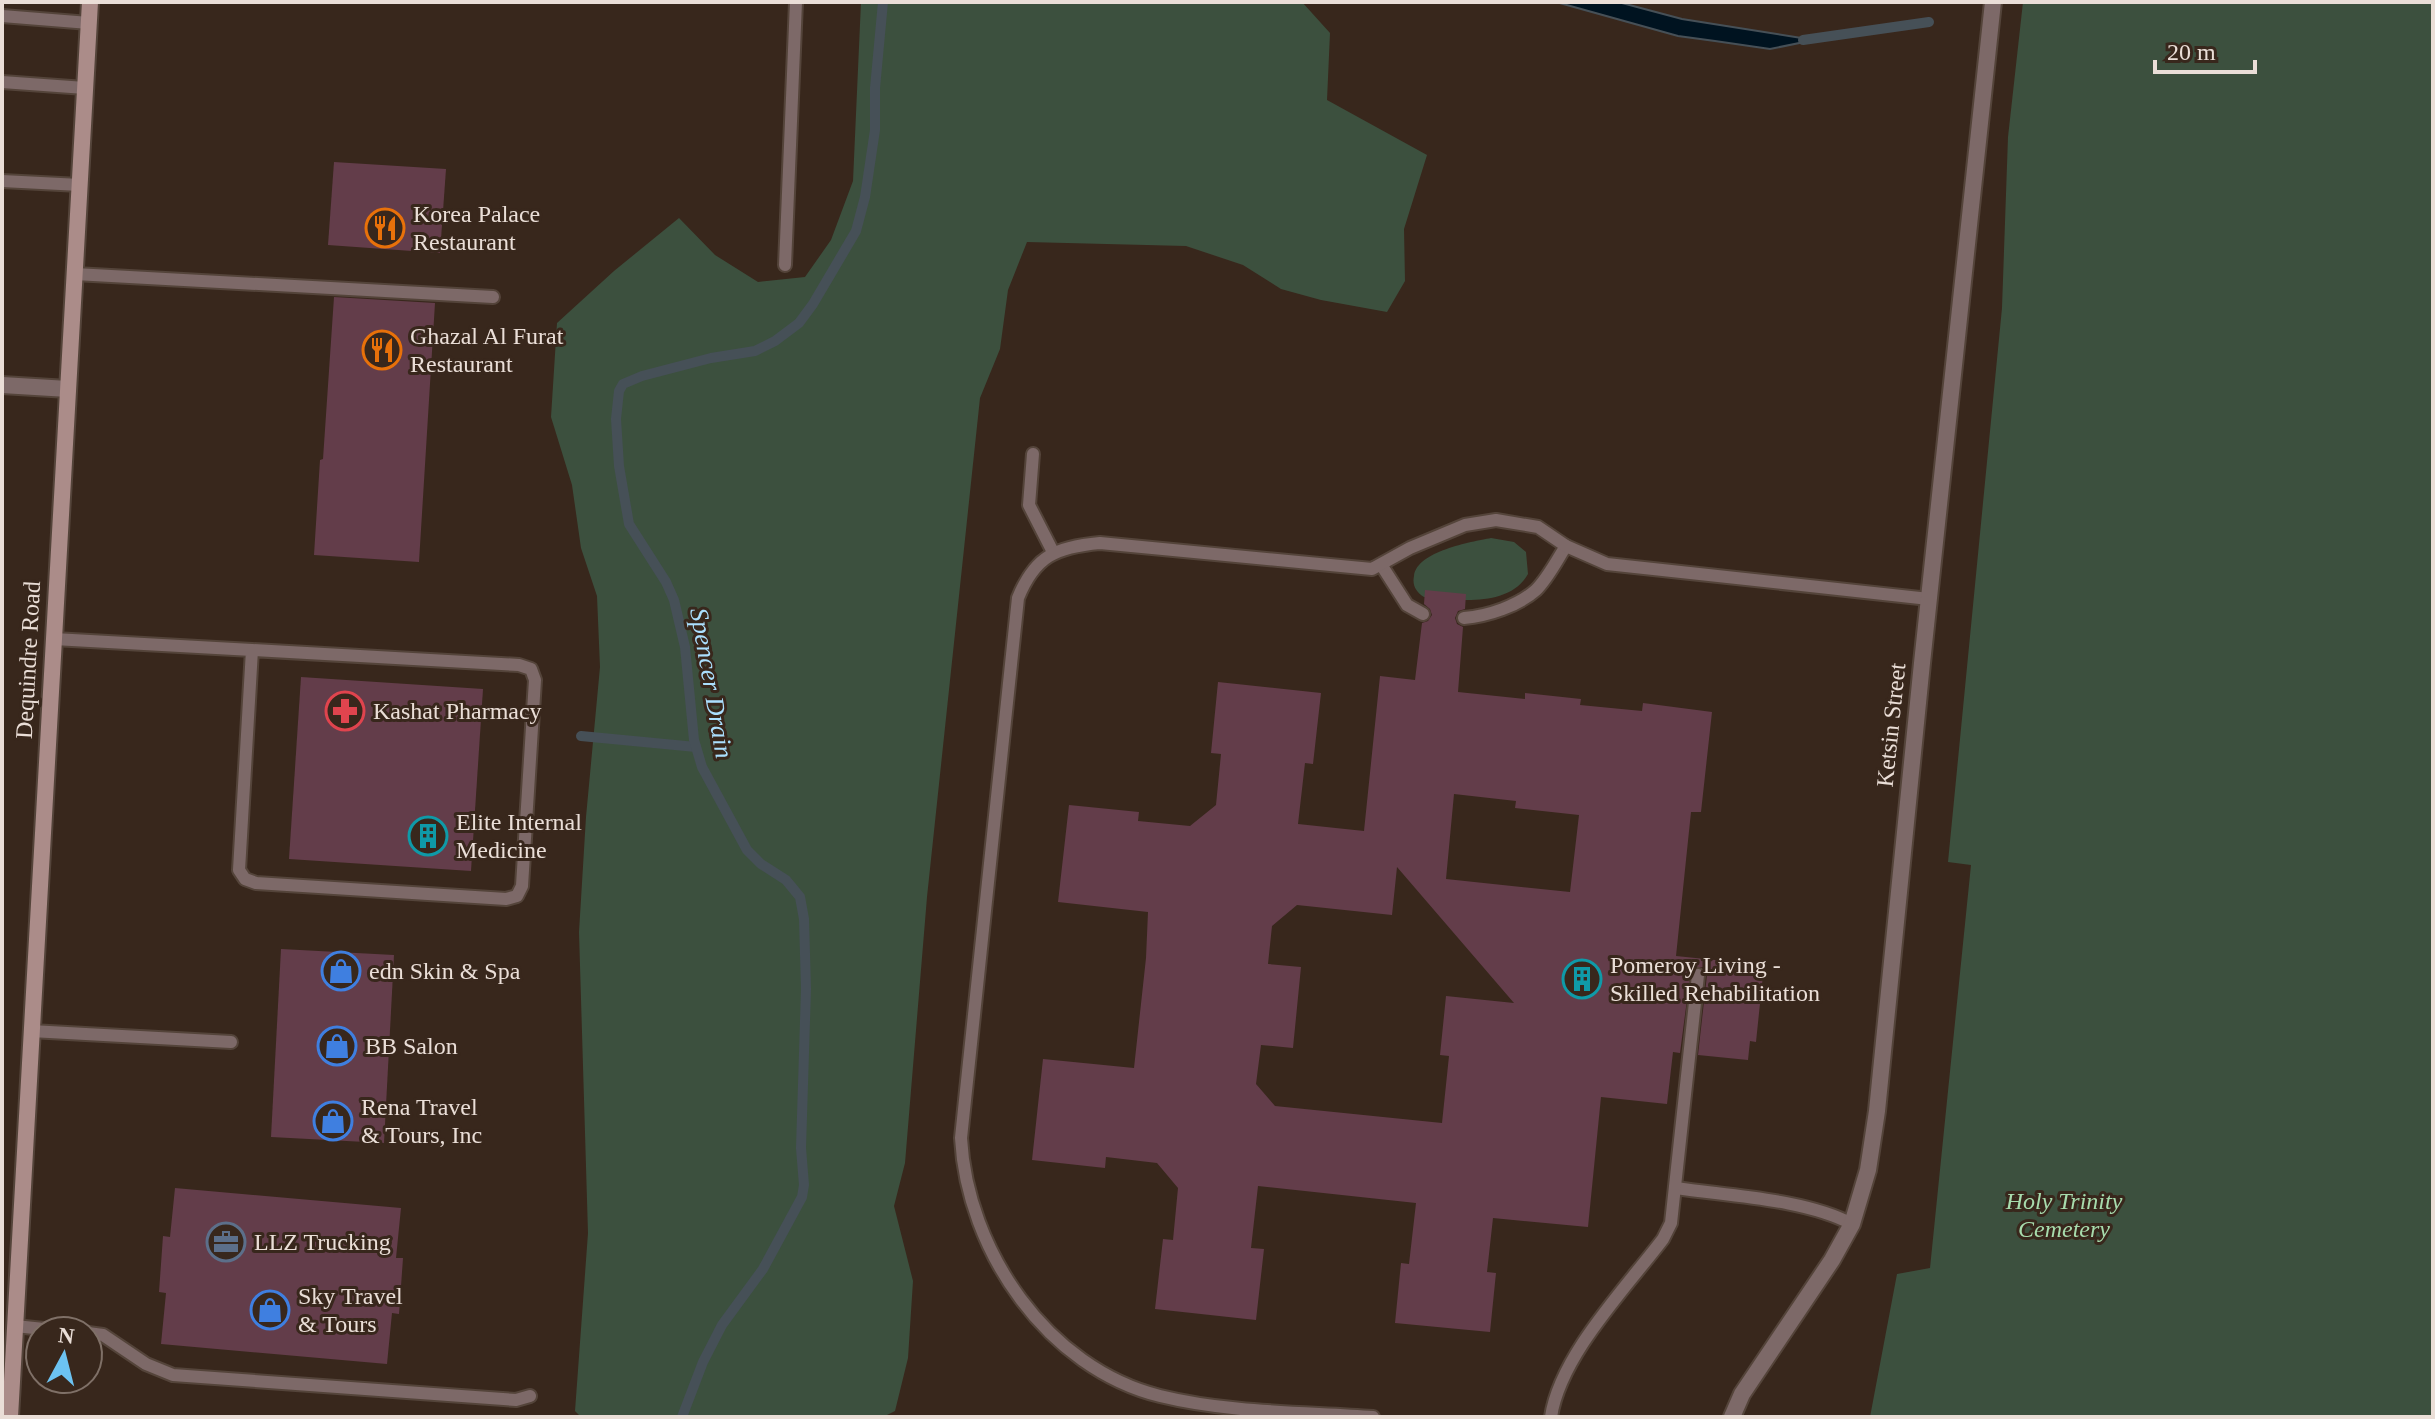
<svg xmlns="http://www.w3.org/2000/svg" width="2435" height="1419" viewBox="0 0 2435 1419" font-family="'Times New Roman',serif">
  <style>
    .green { fill: #3c503e }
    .water { fill: #001320; stroke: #465057; stroke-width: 2 }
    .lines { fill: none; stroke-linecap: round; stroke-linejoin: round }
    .stream { stroke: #465057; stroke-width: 10 }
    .building { fill: #633d4a; fill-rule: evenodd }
    .lane-casing { stroke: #54443a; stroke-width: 16 }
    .street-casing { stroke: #54443a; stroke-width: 20 }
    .secondary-casing { stroke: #54443a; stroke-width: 20 }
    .lane { stroke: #7d6968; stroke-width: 12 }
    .street { stroke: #7d6968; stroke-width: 16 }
    .secondary { stroke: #ab8c89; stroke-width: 16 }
    .labels { text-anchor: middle; stroke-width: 6; stroke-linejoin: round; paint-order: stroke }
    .poi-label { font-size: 24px; fill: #eaded7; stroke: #38271c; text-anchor: start }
    .street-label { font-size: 24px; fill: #eaded7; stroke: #38271c }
    .park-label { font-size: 24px; font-style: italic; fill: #a7dcad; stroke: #38271c }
    .water-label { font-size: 26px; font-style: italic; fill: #abdffe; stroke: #38271c }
  </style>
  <rect width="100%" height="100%" fill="#38271c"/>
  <g class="green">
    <path d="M861,2H1302L1330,33L1327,100L1427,155L1404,229L1405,281L1387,312L1321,300L1281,289L1243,265L1186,246L1027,242L1008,290L1000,349L980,398L927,897L905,1163L894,1206L913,1281L908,1358L895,1411L883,1417H581L575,1411L588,1233L579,932L586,817L600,667L597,596L581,548L572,485L551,417L557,323L614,271L679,218L715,255L758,282L805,277L831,240L853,181Z"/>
    <path d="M2023,2H2433V1417H1870L1897,1274L1930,1268L1971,865L1948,862L2002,308L2008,137Z"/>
    <path d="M1491,538L1514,542L1526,552L1528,574C1509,608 1456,600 1424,597C1416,592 1412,585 1414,576C1417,551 1471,542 1491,538Z"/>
  </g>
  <path class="water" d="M1556,2L1622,3L1682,19L1814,40L1770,49L1715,41L1678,36Z"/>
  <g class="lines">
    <g class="stream">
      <path d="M1803,40L1929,22"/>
      <path d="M581,736L696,747"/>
      <path d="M682,1417L703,1362L722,1325L763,1269L802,1197L804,1185L801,1148L806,989L804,919L800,897L786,880L761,864L747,850L702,767L694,740L685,647L674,600L666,582L629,524L619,466L616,419L619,391L623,384L642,376L711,358L755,351L775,341L799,323L813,304L856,231L865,197L875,130V88L883,2"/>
    </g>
  </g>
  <g class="building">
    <path d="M334,162L446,169L440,253L328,245Z"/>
    <path d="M334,297L435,303L419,562L314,555L320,460L323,459Z"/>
    <path d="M1425,590L1466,594L1465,609L1458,611L1455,618L1457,624L1463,627L1458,692L1525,699V693L1581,699L1580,705L1642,711L1643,703L1712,712L1701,812H1691L1676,956L1764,965L1756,1042L1750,1041L1748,1060L1698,1055L1707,975L1703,967L1691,969L1680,1053L1673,1052L1667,1104L1601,1097L1588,1227L1493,1218L1487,1272L1496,1273L1490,1332L1395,1323L1401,1263L1409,1264L1416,1203L1258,1186L1251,1248L1264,1249L1256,1320L1155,1309L1163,1239L1173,1240L1178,1188L1157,1163L1106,1157L1105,1168L1032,1160L1043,1059L1134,1068L1146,958L1148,912L1058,902L1069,805L1139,812L1138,821L1190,826L1216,805L1221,754L1211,753L1218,682L1321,693L1313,764L1305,763L1298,824L1364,831L1380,676L1415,680L1422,623L1428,621L1432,615L1430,609L1424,604ZM1454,794L1516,801L1515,808L1579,815L1570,892L1446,879ZM1397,867L1514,1003L1446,996L1440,1055L1449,1056L1442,1123L1275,1106L1256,1084L1261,1045L1293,1048L1301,967L1268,964L1272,926L1297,905L1392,915Z"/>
    <path d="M301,677L483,689L471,871L289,859Z"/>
    <path d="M281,949L394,955L384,1143L271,1137Z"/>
    <path d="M175,1188L401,1208L396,1258H403L399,1314L392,1313L387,1364L161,1344L166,1293L159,1292L163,1236L170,1237Z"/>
  </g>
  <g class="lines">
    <defs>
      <g id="lane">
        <path d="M2,16L89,23"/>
        <path d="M2,82L85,88"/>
        <path d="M2,181L80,185"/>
        <path d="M785,265L796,2"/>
        <path d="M75,274L493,297"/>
        <path d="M1033,454L1029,505L1053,552"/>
        <path d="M1382,566L1407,605L1423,614"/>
        <path d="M1464,618C1488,616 1518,606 1536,590C1548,578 1557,560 1566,546"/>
        <path d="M54,639L252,650L239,870L245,879L256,883L506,899L517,896L522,886L535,680L531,669L519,665L252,650"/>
        <path d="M31,1031L231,1042"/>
        <path d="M1676,1188C1730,1196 1805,1199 1852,1224"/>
        <path d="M15,1326L63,1331"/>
        <path d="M88,1333L103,1335L146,1364L173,1375L516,1400L530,1396"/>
        <path d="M1373,1417C1303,1412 1229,1413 1160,1396C1047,1368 967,1250 961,1138L1018,598C1035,556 1056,547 1100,543L1372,569L1410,548L1465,525L1496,520L1538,527L1566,546L1607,564L1929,599"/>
        <path d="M1551,1417C1560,1356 1625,1289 1663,1239L1671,1223L1698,975"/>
      </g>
      <g id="street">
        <path d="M2,385L68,389"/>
        <path d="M1732,1417L1742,1394L1832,1260L1852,1224L1868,1170L1877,1111L1922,663L1993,2"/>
      </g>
      <path id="secondary" d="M10,1417L90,2"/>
    </defs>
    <use href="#lane" class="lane-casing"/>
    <use href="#street" class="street-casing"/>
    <use href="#secondary" class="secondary-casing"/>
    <use href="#lane" class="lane"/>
    <use href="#street" class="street"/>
    <use href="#secondary" class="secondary"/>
  </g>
  <defs>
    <symbol id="restaurant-ring" viewBox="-11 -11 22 22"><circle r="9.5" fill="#38271c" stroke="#e8710a" stroke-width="1.5"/><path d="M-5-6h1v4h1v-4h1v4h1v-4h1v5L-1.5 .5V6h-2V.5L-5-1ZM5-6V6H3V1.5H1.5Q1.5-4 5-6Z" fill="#e8710a"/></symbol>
    <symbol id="pharmacy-ring" viewBox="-11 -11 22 22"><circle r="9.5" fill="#38271c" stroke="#e0444e" stroke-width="1.5"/><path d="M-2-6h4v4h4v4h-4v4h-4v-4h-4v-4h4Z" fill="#e0444e"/></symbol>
    <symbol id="building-ring" viewBox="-11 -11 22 22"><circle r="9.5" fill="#38271c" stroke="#0f9aa8" stroke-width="1.5"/><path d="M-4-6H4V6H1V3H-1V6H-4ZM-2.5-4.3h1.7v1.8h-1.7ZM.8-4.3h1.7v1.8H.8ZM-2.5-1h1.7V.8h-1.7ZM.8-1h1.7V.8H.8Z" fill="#0f9aa8"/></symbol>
    <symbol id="shop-ring" viewBox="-11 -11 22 22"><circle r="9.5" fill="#38271c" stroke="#3f7fe0" stroke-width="1.5"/><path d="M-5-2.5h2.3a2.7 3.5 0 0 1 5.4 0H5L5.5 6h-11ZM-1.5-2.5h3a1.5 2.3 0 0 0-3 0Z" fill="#3f7fe0"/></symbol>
    <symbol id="office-ring" viewBox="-11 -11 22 22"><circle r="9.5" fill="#38271c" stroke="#5c6f8a" stroke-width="1.5"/><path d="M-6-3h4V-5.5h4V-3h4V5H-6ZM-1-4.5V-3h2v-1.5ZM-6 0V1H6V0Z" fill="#5c6f8a"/></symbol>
  </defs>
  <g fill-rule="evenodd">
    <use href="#restaurant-ring" x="363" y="206" width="44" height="44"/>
    <use href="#restaurant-ring" x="360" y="328" width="44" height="44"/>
    <use href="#pharmacy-ring" x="323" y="689" width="44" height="44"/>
    <use href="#building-ring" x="406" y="814" width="44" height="44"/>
    <use href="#shop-ring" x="319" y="949" width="44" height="44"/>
    <use href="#building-ring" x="1560" y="957" width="44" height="44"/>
    <use href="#shop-ring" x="315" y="1024" width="44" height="44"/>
    <use href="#shop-ring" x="311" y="1099" width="44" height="44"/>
    <use href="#office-ring" x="204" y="1220" width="44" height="44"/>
    <use href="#shop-ring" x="248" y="1288" width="44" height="44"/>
  </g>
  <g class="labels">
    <g class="poi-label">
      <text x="413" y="222">Korea Palace<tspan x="413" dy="28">Restaurant</tspan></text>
      <text x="410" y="344">Ghazal Al Furat<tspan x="410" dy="28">Restaurant</tspan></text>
      <text x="373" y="719">Kashat Pharmacy</text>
      <text x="456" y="830">Elite Internal<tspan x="456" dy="28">Medicine</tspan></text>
      <text x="1610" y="973">Pomeroy Living -<tspan x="1610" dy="28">Skilled Rehabilitation</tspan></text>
      <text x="369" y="979">edn Skin &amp; Spa</text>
      <text x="365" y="1054">BB Salon</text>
      <text x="361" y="1115">Rena Travel<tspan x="361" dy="28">&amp; Tours, Inc</tspan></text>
      <text x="254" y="1250">LLZ Trucking</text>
      <text x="298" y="1304">Sky Travel<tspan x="298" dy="28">&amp; Tours</tspan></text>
    </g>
    <g class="street-label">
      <text transform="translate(28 660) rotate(-87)" y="8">Dequindre Road</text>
      <text transform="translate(1891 725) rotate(-84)" y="8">Ketsin Street</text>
    </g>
    <g class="park-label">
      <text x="2064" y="1209">Holy Trinity<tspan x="2064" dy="28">Cemetery</tspan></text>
    </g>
    <g class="water-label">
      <text transform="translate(712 683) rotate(80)" y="9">Spencer Drain</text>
    </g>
  </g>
  <rect width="2435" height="1419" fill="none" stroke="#eaded7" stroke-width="8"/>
  <g transform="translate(64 1355) rotate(7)"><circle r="38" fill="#38271c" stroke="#7f7067" stroke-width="2"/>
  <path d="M0-6L14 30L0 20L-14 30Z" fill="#6cc3f2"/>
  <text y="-12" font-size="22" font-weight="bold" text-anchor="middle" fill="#eaded7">N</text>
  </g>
  <path d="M2155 60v12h100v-12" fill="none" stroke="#eaded7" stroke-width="4"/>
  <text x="2167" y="60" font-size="24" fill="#eaded7" stroke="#38271c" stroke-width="6" paint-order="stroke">20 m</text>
</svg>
